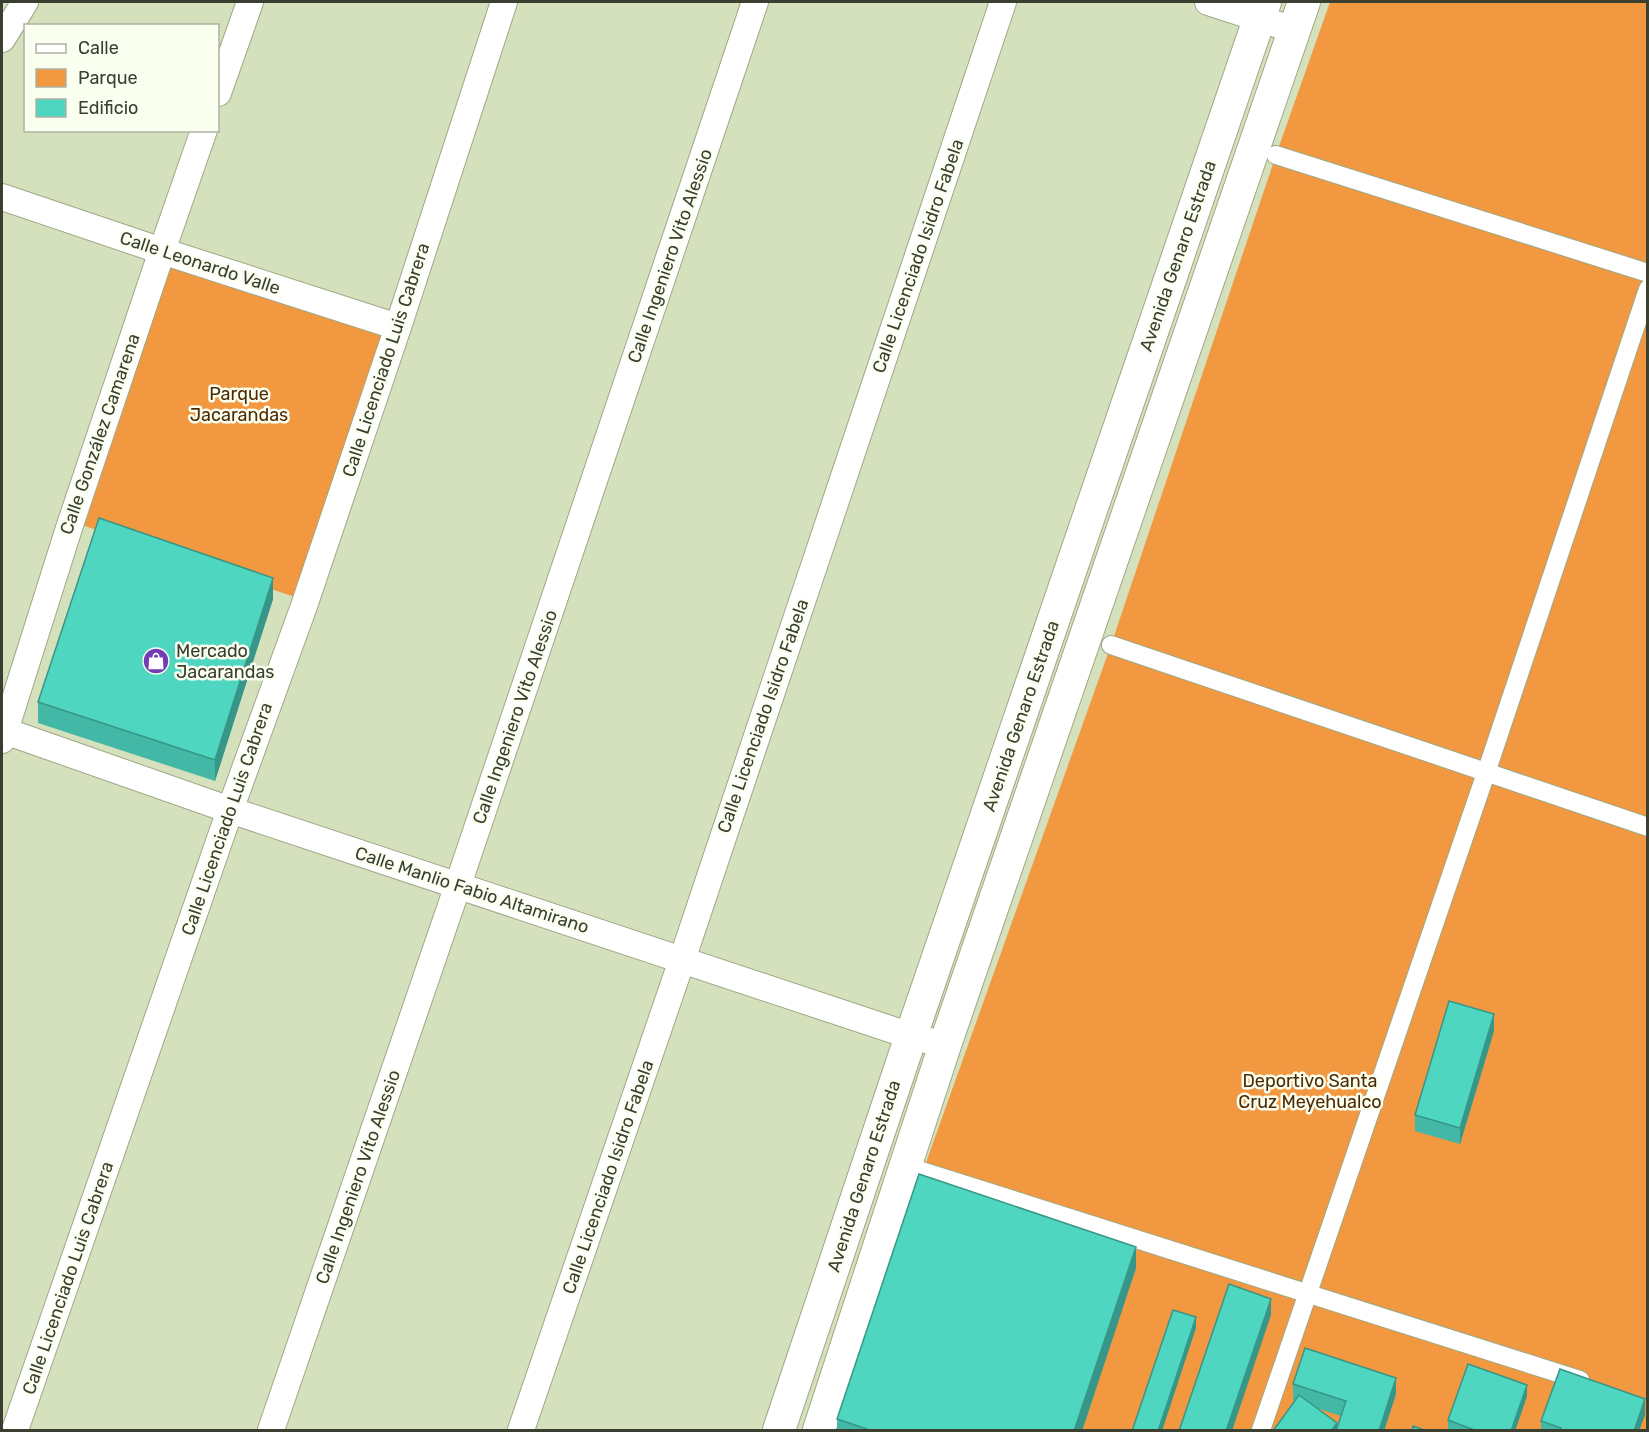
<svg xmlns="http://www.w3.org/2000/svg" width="1649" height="1432" viewBox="0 0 1649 1432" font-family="Rubik,sans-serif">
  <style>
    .green { fill: #f29840 }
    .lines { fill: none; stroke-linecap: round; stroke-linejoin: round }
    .pedestrian-casing { stroke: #9ea885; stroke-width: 20 }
    .minor-casing { stroke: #9ea885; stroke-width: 28 }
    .tertiary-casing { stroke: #9ea885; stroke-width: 34 }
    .pedestrian { stroke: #fff; stroke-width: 18 }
    .minor { stroke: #fff; stroke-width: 26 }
    .tertiary { stroke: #fff; stroke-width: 32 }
    .wall { fill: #43b8a6; fill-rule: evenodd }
    .shaded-wall { fill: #379687 }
    .building { fill: #4ed6c1; stroke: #379687; stroke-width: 1.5 }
    .labels { text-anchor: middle; stroke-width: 5; stroke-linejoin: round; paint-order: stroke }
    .street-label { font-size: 18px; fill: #3a3f30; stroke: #fafff0 }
    .park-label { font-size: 18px; fill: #4e2a04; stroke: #fafff0 }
    .poi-label { font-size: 18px; fill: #3a3f30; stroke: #fafff0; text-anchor: start }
  </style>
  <rect width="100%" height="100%" fill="#d5e1bc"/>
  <g class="green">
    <path d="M1330,2H1647V1430H841L923,1171L1111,645L1276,155Z"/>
    <path d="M163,253L393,326L298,598L76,523Z"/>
  </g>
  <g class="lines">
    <defs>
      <g id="pedestrian">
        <path d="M1276,155L1648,273"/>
        <path d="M1111,645L1648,827"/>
        <path d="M906,1166L1580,1380"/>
        <path d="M1261,1430L1486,773L1648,289"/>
      </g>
      <g id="minor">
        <path d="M1208,2L1294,30"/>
        <path d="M2,39L25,2"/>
        <path d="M218,93L250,2"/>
        <path d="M2,197L162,251L398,327"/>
        <path d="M2,730L230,810L911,1036L945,1045"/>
        <path d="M2,740L69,528L162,251L204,130"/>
        <path d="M15,1430L230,810L304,606L398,327L504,2"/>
        <path d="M271,1430L458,885L755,2"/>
        <path d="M521,1430L682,960L1003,2"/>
      </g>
      <g id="tertiary">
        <path d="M779,1430L911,1036L1265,2"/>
        <path d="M819,1430L945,1045L1304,2"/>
      </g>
    </defs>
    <use href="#pedestrian" class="pedestrian-casing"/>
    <use href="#minor" class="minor-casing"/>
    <use href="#tertiary" class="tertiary-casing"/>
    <use href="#pedestrian" class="pedestrian"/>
    <use href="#minor" class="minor"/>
    <use href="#tertiary" class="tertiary"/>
  </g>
  <g class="wall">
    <path d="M273,599L215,781L38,723V702Z"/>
    <path d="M1494,1031L1460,1144L1415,1131V1115Z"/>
    <path d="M1136,1268L1082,1431H837V1419Z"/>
    <path d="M1293,1384L1396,1394L1384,1431H1273L1295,1401L1293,1400ZM1316,1408L1341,1416L1337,1429Z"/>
    <path d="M1527,1396L1515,1431H1448V1420Z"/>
    <path d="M1645,1415L1639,1431H1541V1421Z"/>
  </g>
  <g class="shaded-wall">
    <path d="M273,578V599L215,781V760Z"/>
    <path d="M1494,1014V1031L1460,1144V1128Z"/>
    <path d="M1136,1247V1268L1082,1431H1074Z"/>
    <path d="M1271,1299V1315L1232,1431H1226Z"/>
    <path d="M1196,1317V1328L1162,1431H1158Z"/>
    <path d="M1396,1378V1394L1384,1431H1379Z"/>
    <path d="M1527,1385V1396L1515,1431H1511Z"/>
    <path d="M1645,1399V1415L1639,1431H1634Z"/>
    <path d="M1337,1423V1431H1331Z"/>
  </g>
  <g class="building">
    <path d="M99,518L273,578L215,760L38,702Z"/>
    <path d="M1449,1001L1494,1014L1460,1128L1415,1115Z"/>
    <path d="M919,1174L1136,1247L1074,1431H873L837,1419Z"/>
    <path d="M1229,1284L1271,1299L1226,1431H1179Z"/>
    <path d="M1173,1310L1196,1317L1158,1431H1132Z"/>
    <path d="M1305,1348L1396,1378L1379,1431H1336L1346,1401L1293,1384Z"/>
    <path d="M1468,1364L1527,1385L1511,1431H1477L1448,1420Z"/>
    <path d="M1560,1369L1645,1399L1634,1431H1560L1561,1428L1541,1421Z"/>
    <path d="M1299,1395L1337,1423L1331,1431H1273Z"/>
    <path d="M1413,1426L1427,1431H1412Z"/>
  </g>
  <defs>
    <symbol id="shop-disc" viewBox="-11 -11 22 22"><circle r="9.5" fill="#733cb2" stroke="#fafff0"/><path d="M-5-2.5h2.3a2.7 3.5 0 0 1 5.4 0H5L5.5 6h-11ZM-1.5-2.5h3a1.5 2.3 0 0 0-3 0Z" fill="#fff"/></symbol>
  </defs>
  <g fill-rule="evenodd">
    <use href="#shop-disc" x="141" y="646" width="30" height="30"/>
  </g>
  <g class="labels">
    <g class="street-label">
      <text transform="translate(670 256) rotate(-71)" y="6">Calle Ingeniero Vito Alessio</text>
      <text transform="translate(918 256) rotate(-71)" y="6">Calle Licenciado Isidro Fabela</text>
      <text transform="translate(1178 256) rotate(-71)" y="6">Avenida Genaro Estrada</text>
      <text transform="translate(200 263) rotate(18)" y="6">Calle Leonardo Valle</text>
      <text transform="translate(386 360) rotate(-72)" y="6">Calle Licenciado Luis Cabrera</text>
      <text transform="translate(100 434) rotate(-71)" y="6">Calle González Camarena</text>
      <text transform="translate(763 716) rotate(-71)" y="6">Calle Licenciado Isidro Fabela</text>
      <text transform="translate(1021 716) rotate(-71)" y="6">Avenida Genaro Estrada</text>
      <text transform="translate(515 717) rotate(-71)" y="6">Calle Ingeniero Vito Alessio</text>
      <text transform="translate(227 819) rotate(-71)" y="6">Calle Licenciado Luis Cabrera</text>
      <text transform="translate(472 890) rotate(18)" y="6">Calle Manlio Fabio Altamirano</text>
      <text transform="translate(864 1176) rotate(-72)" y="6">Avenida Genaro Estrada</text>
      <text transform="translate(358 1177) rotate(-71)" y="6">Calle Ingeniero Vito Alessio</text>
      <text transform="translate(608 1177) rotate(-71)" y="6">Calle Licenciado Isidro Fabela</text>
      <text transform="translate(68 1278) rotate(-71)" y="6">Calle Licenciado Luis Cabrera</text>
    </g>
    <g class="park-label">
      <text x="239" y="400">Parque<tspan x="239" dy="21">Jacarandas</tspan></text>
      <text x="1310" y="1087">Deportivo Santa<tspan x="1310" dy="21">Cruz Meyehualco</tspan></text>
    </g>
    <g class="poi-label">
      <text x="176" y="657">Mercado<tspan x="176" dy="21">Jacarandas</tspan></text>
    </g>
  </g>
  <rect width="1649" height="1432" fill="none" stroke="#3a3f30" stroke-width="6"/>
  <rect x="24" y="24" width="195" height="108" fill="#fafff0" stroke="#adb2a3" stroke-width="1.5"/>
  <rect x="36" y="44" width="30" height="9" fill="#ffffff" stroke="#adb2a3" stroke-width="1.5"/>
  <text x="78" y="54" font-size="18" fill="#3a3f30">Calle</text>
  <rect x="36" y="69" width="30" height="18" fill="#f29840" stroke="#adb2a3" stroke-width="1.5"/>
  <text x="78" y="84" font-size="18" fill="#3a3f30">Parque</text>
  <rect x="36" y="99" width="30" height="18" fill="#4ed6c1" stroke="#adb2a3" stroke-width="1.5"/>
  <text x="78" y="114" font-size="18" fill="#3a3f30">Edificio</text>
</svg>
